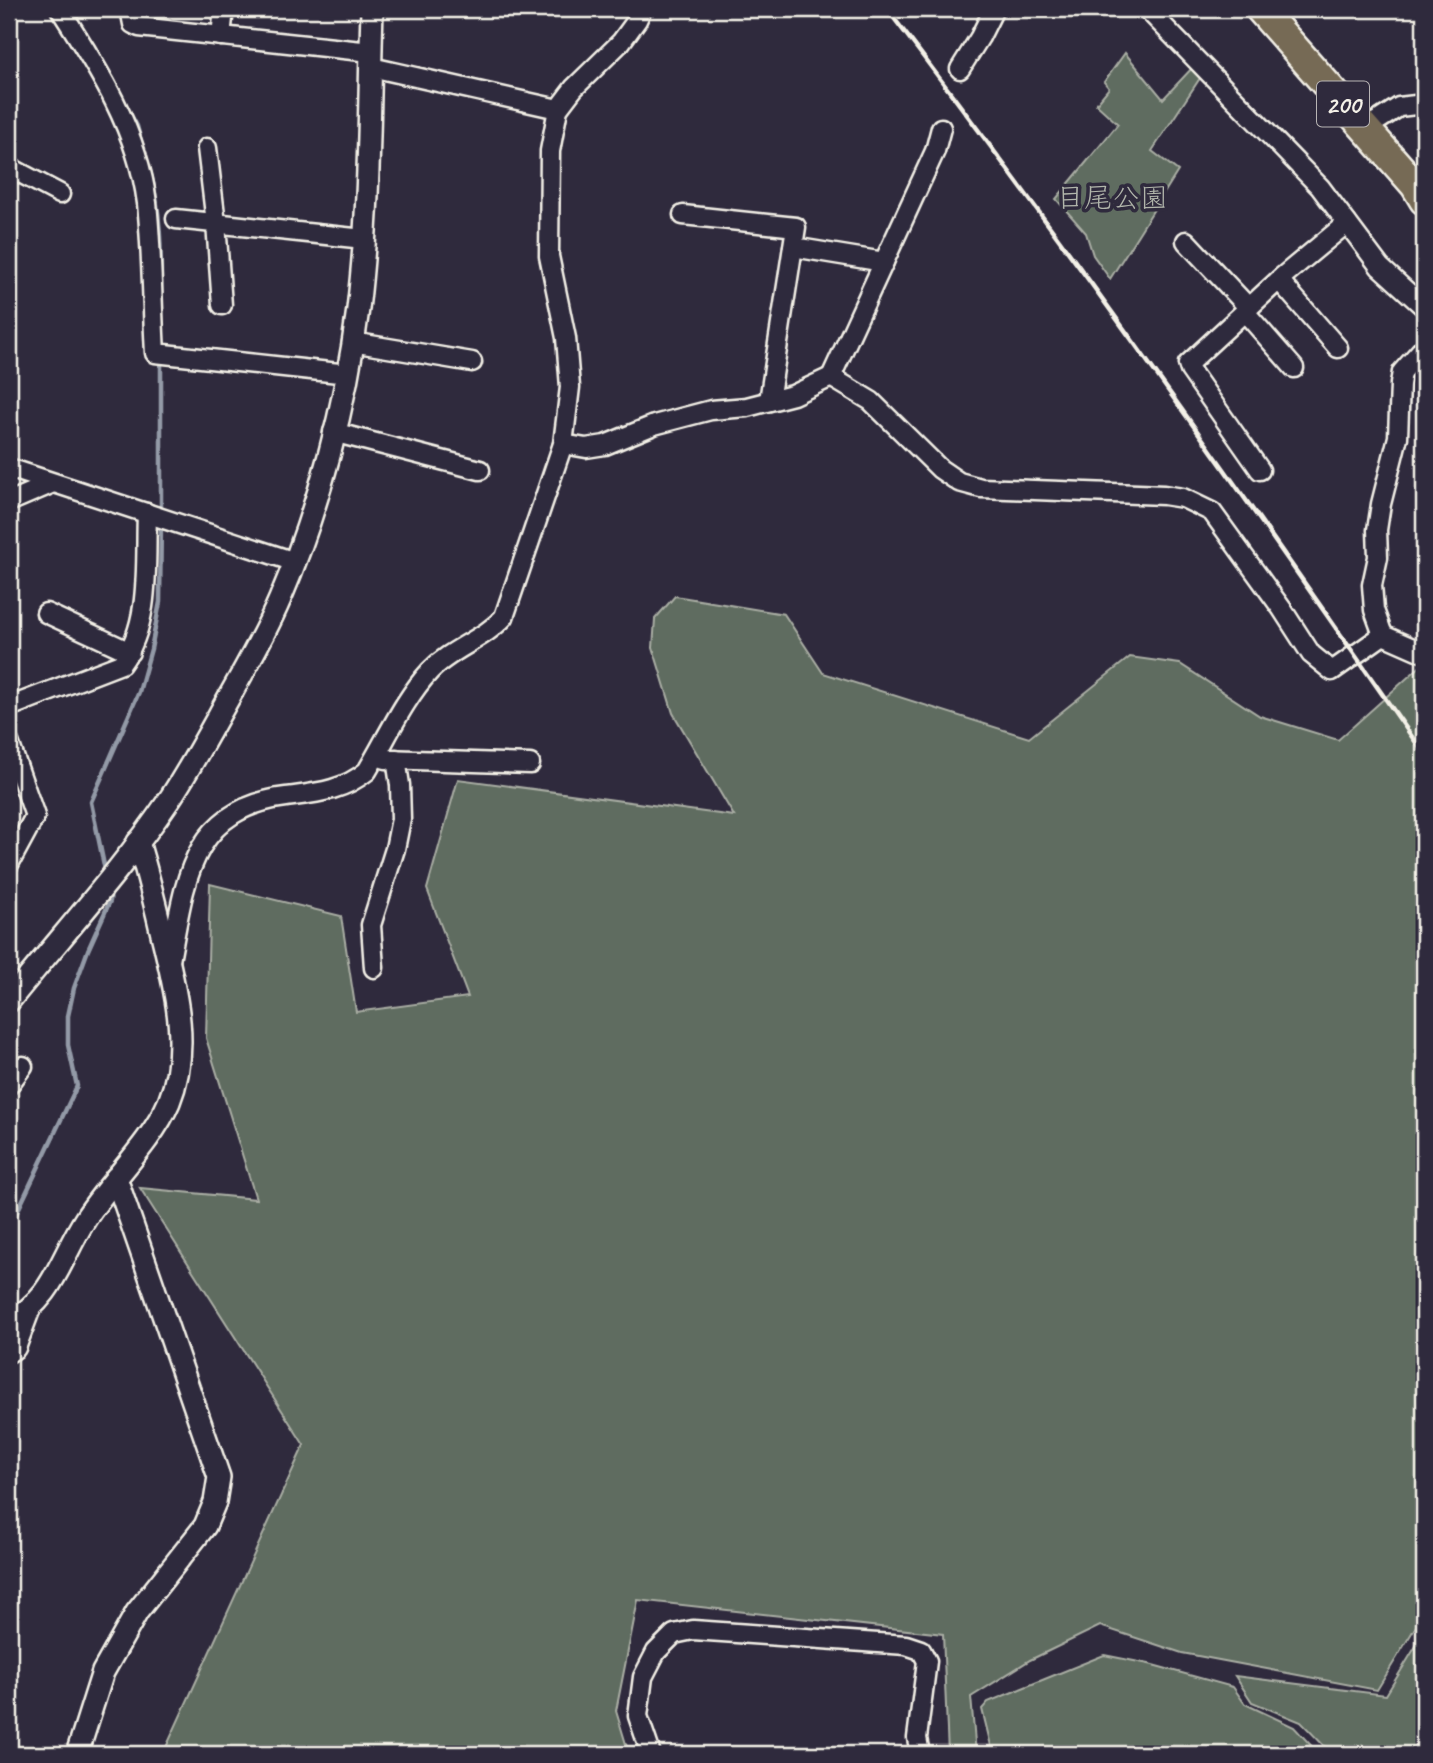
<svg xmlns="http://www.w3.org/2000/svg" width="1433" height="1763" viewBox="0 0 1433 1763" font-family="Caveat,'Klee One',sans-serif">
  <style>
    .green { fill: #5f6c61; stroke: #aaaea4; stroke-width: 2 }
    .lines { fill: none; stroke-linecap: round; stroke-linejoin: round }
    .stream { stroke: #939aa7; stroke-width: 4.5 }
    .minor-casing { stroke: #f4f1e8; stroke-width: 23 }
    .tertiary-casing { stroke: #f4f1e8; stroke-width: 26 }
    .trunk-casing { stroke: #f4f1e8; stroke-width: 33 }
    .minor { stroke: #2f2a3d; stroke-width: 18 }
    .tertiary { stroke: #2f2a3d; stroke-width: 21 }
    .trunk { stroke: #766a54; stroke-width: 28 }
    .rail { stroke: #f4f1e8; stroke-width: 4.5 }
    .labels { text-anchor: middle; stroke-width: 7; stroke-linejoin: round; paint-order: stroke }
    .shield { fill: #2f2a3d; stroke: #b9b5b5; stroke-width: 2 }
    .shield-label { font-size: 26px; font-weight: bold; fill: #f4f1e8 }
    .park-label { font-size: 28px; fill: #b1b5ab; stroke: #2f2a3d }
  </style>
  <rect width="100%" height="100%" fill="#2f2a3d"/>
  <filter id="ink" filterUnits="userSpaceOnUse"><feTurbulence type="fractalNoise" baseFrequency=".0143" numOctaves="2"/><feDisplacementMap in="SourceGraphic" scale="14" xChannelSelector="R" yChannelSelector="G"/><feConvolveMatrix kernelMatrix="1 2 1 2 8 2 1 2 1" color-interpolation-filters="sRGB"/></filter>
  <g filter="url(#ink)">
    <g class="green">
      <path d="M1125,53L1163,99L1194,66L1202,75L1152,151L1178,171L1110,279L1093,255L1086,233L1056,199L1118,124L1096,104L1109,88L1104,82Z"/>
      <path d="M675,596L784,614L823,673L1029,738L1130,657L1180,664L1260,716L1338,740L1424,663V1613L1377,1690L1182,1653L1100,1626L1030,1660L971,1697L976,1754H948L943,1634L638,1600L616,1711L629,1754H163L304,1445L140,1188L256,1199L206,1038L210,884L341,916L356,1012L468,997L427,889L458,779L734,816L673,713L653,648L655,619Z"/>
      <path d="M1424,1633V1754H1332L1301,1722L1252,1702L1235,1676L1386,1695Z"/>
      <path d="M1104,1655L1149,1664L1233,1687L1245,1704L1294,1727L1319,1754H993L982,1709L988,1702Z"/>
    </g>
    <g class="lines">
      <g class="stream">
        <path d="M126,106L137,126L143,149"/>
        <path d="M150,171C162,213 161,257 161,301"/>
        <path d="M161,515V359"/>
        <path d="M106,875L91,802L139,692L151,649L160,602L161,523"/>
        <path d="M9,1229L77,1086L68,1045V1016L74,988L88,950L110,901L111,890"/>
      </g>
      <defs>
        <g id="minor">
          <path d="M60,9C98,68 138,131 147,203C152,252 152,303 155,353L348,374"/>
          <path d="M130,9L133,24L139,27L371,52"/>
          <path d="M1147,9L1320,187L1380,267L1424,307"/>
          <path d="M221,36L224,9"/>
          <path d="M371,67L558,109"/>
          <path d="M960,69L980,37L994,9"/>
          <path d="M1365,129L1399,107L1424,104"/>
          <path d="M207,148L216,223L222,305"/>
          <path d="M9,167L60,194"/>
          <path d="M683,215L796,227L769,401"/>
          <path d="M176,219L364,239"/>
          <path d="M1186,241L1249,308"/>
          <path d="M793,247L884,262"/>
          <path d="M1279,280L1338,348"/>
          <path d="M1245,312L1294,368"/>
          <path d="M352,342L472,362"/>
          <path d="M1424,347L1402,372L1400,384L1398,437L1381,504L1377,530L1378,557L1372,585L1374,610L1383,635L1424,653"/>
          <path d="M831,377L935,151L941,128"/>
          <path d="M333,432L480,470"/>
          <path d="M563,444L586,448L605,445L654,425L711,410L747,407L793,395L831,377L871,401L940,469L959,482L981,488L1164,495L1183,498L1212,512L1282,609L1311,654L1332,671L1383,635"/>
          <path d="M9,468L295,562"/>
          <path d="M1260,470L1190,370L1188,364L1282,277L1347,223"/>
          <path d="M9,502L51,484"/>
          <path d="M46,613L130,652"/>
          <path d="M9,707L121,664C152,623 145,561 147,513"/>
          <path d="M9,742L35,816L9,864"/>
          <path d="M385,759L530,764"/>
          <path d="M170,961C185,882 190,809 286,797C316,793 343,791 367,771C387,738 404,699 430,671C452,648 483,640 504,617L563,444L570,387L566,338L549,256L550,151L558,109L574,88L621,42L637,20L642,9"/>
          <path d="M374,968L371,925L395,849L401,819L400,785L396,759"/>
          <path d="M9,1085L23,1066"/>
          <path d="M9,1353L16,1348L31,1308"/>
          <path d="M651,1754L638,1716L643,1677L656,1652L674,1634L693,1630L906,1645L921,1650L927,1661L917,1738L920,1754"/>
        </g>
        <g id="tertiary">
          <path d="M9,1001C62,935 121,871 169,800C187,773 203,744 219,715C240,677 263,639 280,599C318,510 346,405 358,309C370,210 369,109 372,9"/>
          <path d="M9,1322C54,1299 60,1258 86,1218C110,1181 152,1142 169,1102C192,1046 174,985 161,930C154,900 147,871 138,842"/>
          <path d="M77,1754L103,1672L137,1612L205,1526L215,1502L219,1477L116,1178"/>
        </g>
        <path id="trunk" d="M1260,9L1415,185L1424,200"/>
      </defs>
      <use href="#minor" class="minor-casing"/>
      <use href="#tertiary" class="tertiary-casing"/>
      <use href="#trunk" class="trunk-casing"/>
      <use href="#minor" class="minor"/>
      <use href="#tertiary" class="tertiary"/>
      <use href="#trunk" class="trunk"/>
      <path class="rail" d="M887,9C1073,252 1249,503 1424,754"/>
    </g>
  </g>
  <g class="labels">
    <rect class="shield" x="1317" y="81.5" width="52" height="45" rx="5"/>
    <g class="shield-label">
      <text x="1343" y="113">200</text>
    </g>
    <g class="park-label">
      <text x="1112" y="207">目尾公園</text>
    </g>
  </g>
  <rect width="1433" height="1763" fill="none" stroke="#2f2a3d" stroke-width="35"/>
  <rect x="18" y="18" width="1398" height="1728" fill="none" stroke="#f4f1e8" stroke-width="2.5" filter="url(#ink)"/>
</svg>
